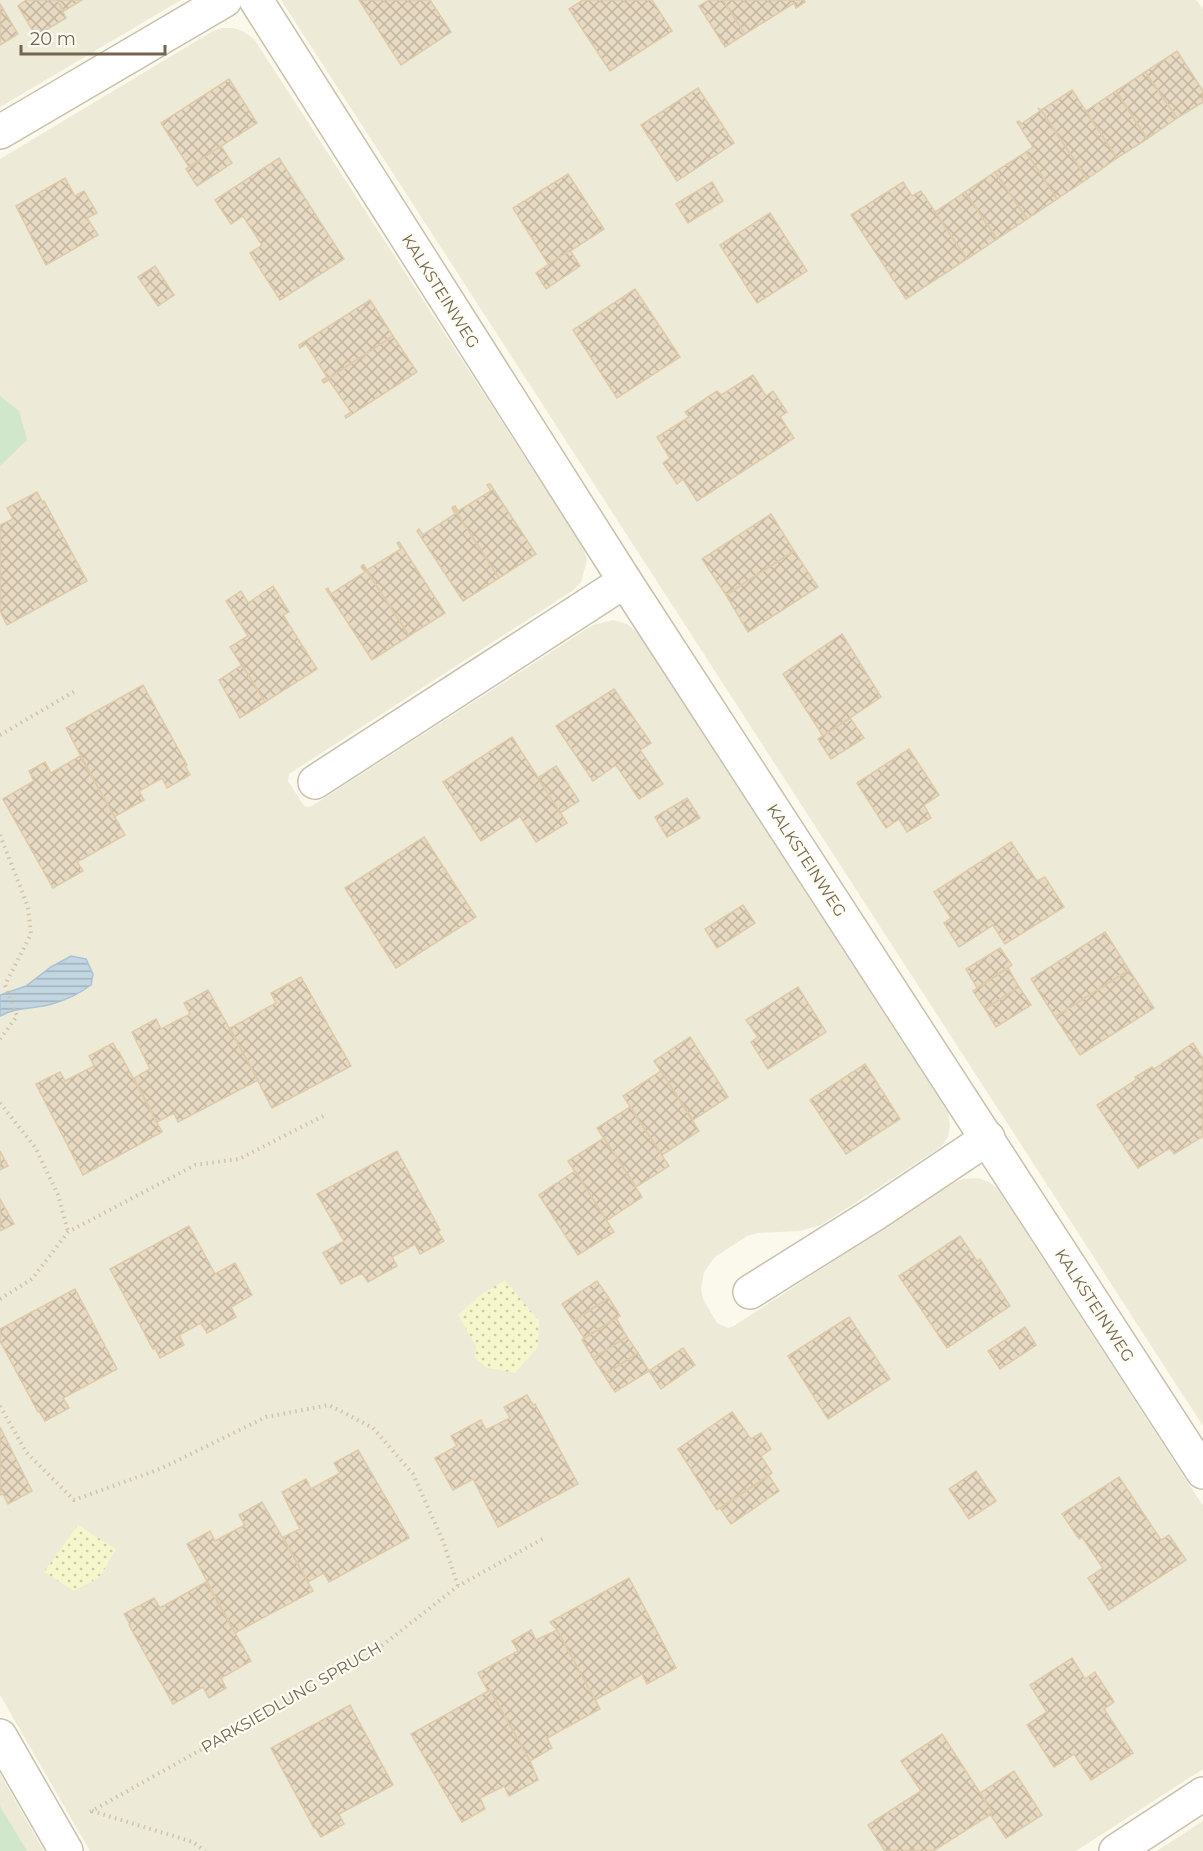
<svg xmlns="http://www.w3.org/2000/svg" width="1203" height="1851" viewBox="0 0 1203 1851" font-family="Montserrat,sans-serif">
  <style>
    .residential { fill: #eeead8 }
    .sand { fill: url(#sand-dots) }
    .green { fill: #d0e7cb }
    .water { fill: url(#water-rules); stroke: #a9c3d3; stroke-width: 1.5 }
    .building { fill: url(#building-cross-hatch); stroke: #decaa9; stroke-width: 1.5 }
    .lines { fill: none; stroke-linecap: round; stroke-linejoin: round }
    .street-casing { stroke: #c9c1af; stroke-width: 36 }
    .path { stroke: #d2c3a9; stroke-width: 4; stroke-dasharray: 1.5 4.5; stroke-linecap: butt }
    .street { stroke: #fff; stroke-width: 33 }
    .labels { text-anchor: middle; stroke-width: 4.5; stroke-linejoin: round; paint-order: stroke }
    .street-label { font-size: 16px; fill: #736651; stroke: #fdfcf2 }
  </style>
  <defs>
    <pattern id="sand-dots" width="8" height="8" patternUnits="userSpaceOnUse" patternTransform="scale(1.5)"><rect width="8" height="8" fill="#f5f6cb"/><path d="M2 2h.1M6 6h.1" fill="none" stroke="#cbcba7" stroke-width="1.8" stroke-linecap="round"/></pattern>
    <pattern id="water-rules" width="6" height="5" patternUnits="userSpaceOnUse" patternTransform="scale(1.5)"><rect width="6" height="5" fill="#c2d6e2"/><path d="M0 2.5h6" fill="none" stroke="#a2b1ba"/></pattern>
    <pattern id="building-cross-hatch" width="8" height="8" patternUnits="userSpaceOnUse" patternTransform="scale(1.5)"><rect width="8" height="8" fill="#e8dac2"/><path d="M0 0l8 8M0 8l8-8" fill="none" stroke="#c0b5a0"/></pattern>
  </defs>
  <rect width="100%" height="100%" fill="#fbf8ec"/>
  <g class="residential">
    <path d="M0,0H181L0,107Z"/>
    <path d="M281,0H1196L1203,9V1426Z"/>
    <path d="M222,28H233L244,32L254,39L583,547L587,560L581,582L572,591L289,774L288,781L304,806L308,807L312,806L593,625L613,620L627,624L637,632L948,1112L950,1125L948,1137L941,1147L821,1225L800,1231L758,1233L747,1236L715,1257L704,1272L701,1289L703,1299L717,1323L728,1328L734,1326L952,1184L963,1179L978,1178L989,1182L997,1188L1203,1506V1769L1076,1851H90L0,1695V159L213,31Z"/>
    <path d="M0,1774L44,1851H0Z"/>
    <path d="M1203,1821V1851H1157Z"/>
  </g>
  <g class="sand">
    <path d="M505,1280L539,1321L538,1347L515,1373L488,1368L475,1358L476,1346L458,1315L480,1295Z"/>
    <path d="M78,1525L116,1549L100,1577L74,1591L44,1572Z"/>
  </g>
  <g class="green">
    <path d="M0,396L19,411L27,440L0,466Z"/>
    <path d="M0,1806L27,1851H0Z"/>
  </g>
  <path class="water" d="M71,956L86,959L93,974L91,985C79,994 66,1000 52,1004C35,1009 15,1007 0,1016V995L26,986L51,967Z"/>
  <g class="building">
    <path d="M26,0H57L66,18L36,36L18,6Z"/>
    <path d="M57,0H82L64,11Z"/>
    <path d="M359,0H430L451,32L401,65Z"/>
    <path d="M583,0H652L672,31L610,71L569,9Z"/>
    <path d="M709,0H723L745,34L725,47L699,6Z"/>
    <path d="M723,0H804L805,2L796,8L794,3L745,34Z"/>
    <path d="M0,4L18,34L0,45Z"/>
    <path d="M1177,51L1203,91V102L1177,118L1145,72Z"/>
    <path d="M1145,72L1177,118L1147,139L1116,91Z"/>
    <path d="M229,79L257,123L189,167L161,123Z"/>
    <path d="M698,88L734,143L677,181L641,125Z"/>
    <path d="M1072,90L1117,158L1087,179L1041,110Z"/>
    <path d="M1116,91L1147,139L1117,158L1086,111Z"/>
    <path d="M1038,108L1041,110L1087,179L1057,199L1026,152L1033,147L1017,122L1019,121L1021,124L1040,111Z"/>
    <path d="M221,146L232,163L197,186L186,169Z"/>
    <path d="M1026,152L1057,199L1027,219L995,172Z"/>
    <path d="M279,158L344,259L280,300L250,253L262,245L243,216L231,224L215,200Z"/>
    <path d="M995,172L1027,219L997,239L965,192Z"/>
    <path d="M568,174L604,229L549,265L513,208Z"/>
    <path d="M65,178L75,196L84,191L97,213L87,218L98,235L46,265L16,206Z"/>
    <path d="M712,182L723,201L688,223L676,204Z"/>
    <path d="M903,182L912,196L921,191L967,259L906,299L851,215Z"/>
    <path d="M965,192L997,239L967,259L935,212Z"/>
    <path d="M770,213L807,271L757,303L720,245Z"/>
    <path d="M570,250L580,266L546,289L536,273Z"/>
    <path d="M155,266L174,295L158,306L138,277Z"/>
    <path d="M635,289L680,357L617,398L573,330Z"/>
    <path d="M370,300L393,336L323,382L322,380L327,377L306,344L300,348L299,345Z"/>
    <path d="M393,336L417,372L346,418L345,416L351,412L329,380L324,383L323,382Z"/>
    <path d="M753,375L766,396L773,391L787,412L780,417L794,438L697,501L683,479L677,484L663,463L670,458L657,437L689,417L685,412L717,391L721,395Z"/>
    <path d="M490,484L536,554L499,578L453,507L455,506L458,511L491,491L487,485Z"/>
    <path d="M37,492L43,503L44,501L87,581L7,625L0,611V525L13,519L7,508Z"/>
    <path d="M453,507L499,578L463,601L417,531L419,529L423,535L455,514L452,508Z"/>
    <path d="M771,514L794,551L726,595L702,559Z"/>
    <path d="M399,542L445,613L409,636L363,565H364L367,570L401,549L397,543Z"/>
    <path d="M794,551L818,587L748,632L726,595Z"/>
    <path d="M363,565L409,636L372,660L326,589L328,588L331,594L365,572L361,567Z"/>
    <path d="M273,586L289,612L283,615L317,669L265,702L230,647L248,636L226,601L241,591L248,603Z"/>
    <path d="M842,634L881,697L823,736L783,674Z"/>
    <path d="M242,665L265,702L240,718L219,680Z"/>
    <path d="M143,685L187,765L185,766L190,775L167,788L162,778L139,791L144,800L114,817L66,728Z"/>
    <path d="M614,689L651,743L640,750L663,784L639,799L616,765L593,781L556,726Z"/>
    <path d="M850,718L864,738L831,759L818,739Z"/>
    <path d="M512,737L567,823L536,842L520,816L481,841L443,782Z"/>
    <path d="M909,749L939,795L924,805L931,818L907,832L899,819L886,828L857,783Z"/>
    <path d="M80,756L125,835L77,862L83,871L53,888L3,799L34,781L29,771L45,762L51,773Z"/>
    <path d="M556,766L579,801L560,813L538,778Z"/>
    <path d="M687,798L700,818L667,837L655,817Z"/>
    <path d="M424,837L476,917L396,968L345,888Z"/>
    <path d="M1011,842L1037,881L1045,877L1064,907L1005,944L993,925L959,947L944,923L951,918L934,892Z"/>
    <path d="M743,905L755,923L717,948L705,929Z"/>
    <path d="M1105,932L1129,970L1055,1017L1031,979Z"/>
    <path d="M1000,948L1012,965L977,988L966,969Z"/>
    <path d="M1008,968L1019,987L985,1009L973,991Z"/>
    <path d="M1129,970L1154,1008L1080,1055L1055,1017Z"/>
    <path d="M301,977L351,1066L272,1108L230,1028L276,1003L271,993Z"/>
    <path d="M798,987L826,1032L768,1069L751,1042L758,1037L746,1020Z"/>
    <path d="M1019,987L1031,1005L996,1027L985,1009Z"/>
    <path d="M208,990L258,1080L178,1122L174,1113L157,1122L134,1078L150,1069L132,1032L156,1019L161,1029L190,1014L184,1003Z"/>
    <path d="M690,1037L728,1097L693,1120L654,1061Z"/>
    <path d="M113,1043L118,1052H119L162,1132L83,1175L36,1084L60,1072L65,1081L94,1066L89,1056Z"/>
    <path d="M1193,1043L1203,1059V1136L1174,1154L1170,1148L1138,1168L1097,1105L1136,1080L1135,1077L1152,1067L1154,1069Z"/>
    <path d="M865,1064L900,1119L846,1154L810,1100Z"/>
    <path d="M661,1071L699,1131L662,1155L623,1096Z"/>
    <path d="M630,1107L669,1166L636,1187L597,1128Z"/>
    <path d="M604,1138L642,1197L606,1221L568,1161Z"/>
    <path d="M0,1151L8,1166L0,1170Z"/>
    <path d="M397,1151L440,1230L438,1232L444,1241L420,1254L415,1244L392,1257L397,1266L368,1282L362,1273L341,1284L323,1253L344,1241L317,1194Z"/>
    <path d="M575,1171L614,1232L578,1255L539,1195Z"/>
    <path d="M0,1199L14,1224L0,1231Z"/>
    <path d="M189,1226L215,1274L235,1263L252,1295L231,1307L236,1317L207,1333L201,1323L179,1335L184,1345L160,1358L155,1348L153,1349L110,1269Z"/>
    <path d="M960,1236L977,1261L980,1259L1010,1306L947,1348L899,1276Z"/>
    <path d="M597,1281L609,1298L573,1321L562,1304Z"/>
    <path d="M75,1289L117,1369L63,1398L69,1408L45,1421L39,1411L38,1412L0,1341V1329Z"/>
    <path d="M609,1298L620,1316L584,1338L573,1321Z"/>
    <path d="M849,1317L890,1379L828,1419L788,1356Z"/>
    <path d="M616,1318L627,1337L593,1358L582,1340Z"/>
    <path d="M1025,1327L1036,1345L1000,1369L988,1351Z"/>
    <path d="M627,1337L638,1353L604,1375L593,1358Z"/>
    <path d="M683,1348L695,1365L661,1389L649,1371Z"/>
    <path d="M638,1353L649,1371L615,1392L604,1375Z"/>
    <path d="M527,1395L533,1405L535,1404L578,1484L498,1527L473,1479L453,1490L435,1458L457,1446L451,1436L481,1420L486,1430L510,1418L504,1407Z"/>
    <path d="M732,1412L751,1439L761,1433L771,1449L761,1456L772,1473L717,1510L678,1449Z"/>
    <path d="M0,1427L32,1491L8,1504L3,1494L0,1495Z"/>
    <path d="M358,1450L409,1538L329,1582L324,1573L308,1582L283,1537L300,1529L282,1492L306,1479L311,1489L340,1473L334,1463Z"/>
    <path d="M976,1471L996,1501L969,1519L949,1489Z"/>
    <path d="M769,1476L779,1491L731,1524L720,1508Z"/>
    <path d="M1119,1477L1161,1540L1169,1535L1186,1560L1109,1610L1088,1578L1103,1568L1082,1537L1079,1539L1062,1514Z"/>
    <path d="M262,1502L313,1591L235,1633L187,1544L210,1531L215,1541L245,1525L239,1515Z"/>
    <path d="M629,1578L676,1668L647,1684L642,1674L595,1700L557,1630L550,1622Z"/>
    <path d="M206,1582L251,1661L221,1678L226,1688L209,1698L203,1687L173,1704L129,1625L130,1624L124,1614L154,1598L160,1608Z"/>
    <path d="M531,1630L536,1640L557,1630L600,1709L547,1738L552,1748L530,1761L490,1690L488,1691L478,1673L518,1651L512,1641Z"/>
    <path d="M1072,1658L1085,1679L1095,1672L1114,1702L1104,1709L1133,1753L1091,1780L1074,1754L1054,1767L1027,1725L1047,1712L1030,1685Z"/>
    <path d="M490,1690L530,1761L538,1780L509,1796L504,1786L480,1798L485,1809L462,1822L411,1734Z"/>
    <path d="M350,1705L393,1785L339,1814L344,1824L321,1837L315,1827L314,1828L271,1748Z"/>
    <path d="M942,1734L993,1813L933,1851H885L868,1825L921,1791L901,1761Z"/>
    <path d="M1014,1771L1042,1815L1006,1838L990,1814L993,1813L980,1793Z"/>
  </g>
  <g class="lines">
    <defs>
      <g id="street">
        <path d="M256,0L625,581L1203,1472"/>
        <path d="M0,132L225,0"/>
        <path d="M315,782L625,581"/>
        <path d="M750,1292L876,1213L988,1138"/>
        <path d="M0,1736L66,1851"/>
        <path d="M1116,1851L1203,1794"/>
      </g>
    </defs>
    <use href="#street" class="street-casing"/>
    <g class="path">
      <path d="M0,735L75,691"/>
      <path d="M0,835L28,907L31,934L5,985L17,1016L0,1039"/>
      <path d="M0,1103L35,1147L58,1195L68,1232"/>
      <path d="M0,1299L32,1279L68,1232L195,1165L239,1159L327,1114"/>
      <path d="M0,1406L26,1452L74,1500L160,1469L266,1417L329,1405L373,1428L413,1474L443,1541L458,1586"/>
      <path d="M92,1811L193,1842L205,1851"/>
      <path d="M90,1812L370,1655L458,1586L546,1537"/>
    </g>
    <use href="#street" class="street"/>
  </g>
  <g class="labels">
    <g class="street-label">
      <text transform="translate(441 291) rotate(58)" y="6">KALKSTEINWEG</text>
      <text transform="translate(807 860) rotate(57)" y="6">KALKSTEINWEG</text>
      <text transform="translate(1095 1305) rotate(57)" y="6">KALKSTEINWEG</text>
      <text transform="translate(291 1697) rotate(-30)" y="6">PARKSIEDLUNG SPRUCH</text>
    </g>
  </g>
  <path d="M21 45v9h144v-9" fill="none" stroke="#736651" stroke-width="3"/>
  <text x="30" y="45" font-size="18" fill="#736651" stroke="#fdfcf2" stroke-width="4.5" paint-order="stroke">20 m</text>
</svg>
